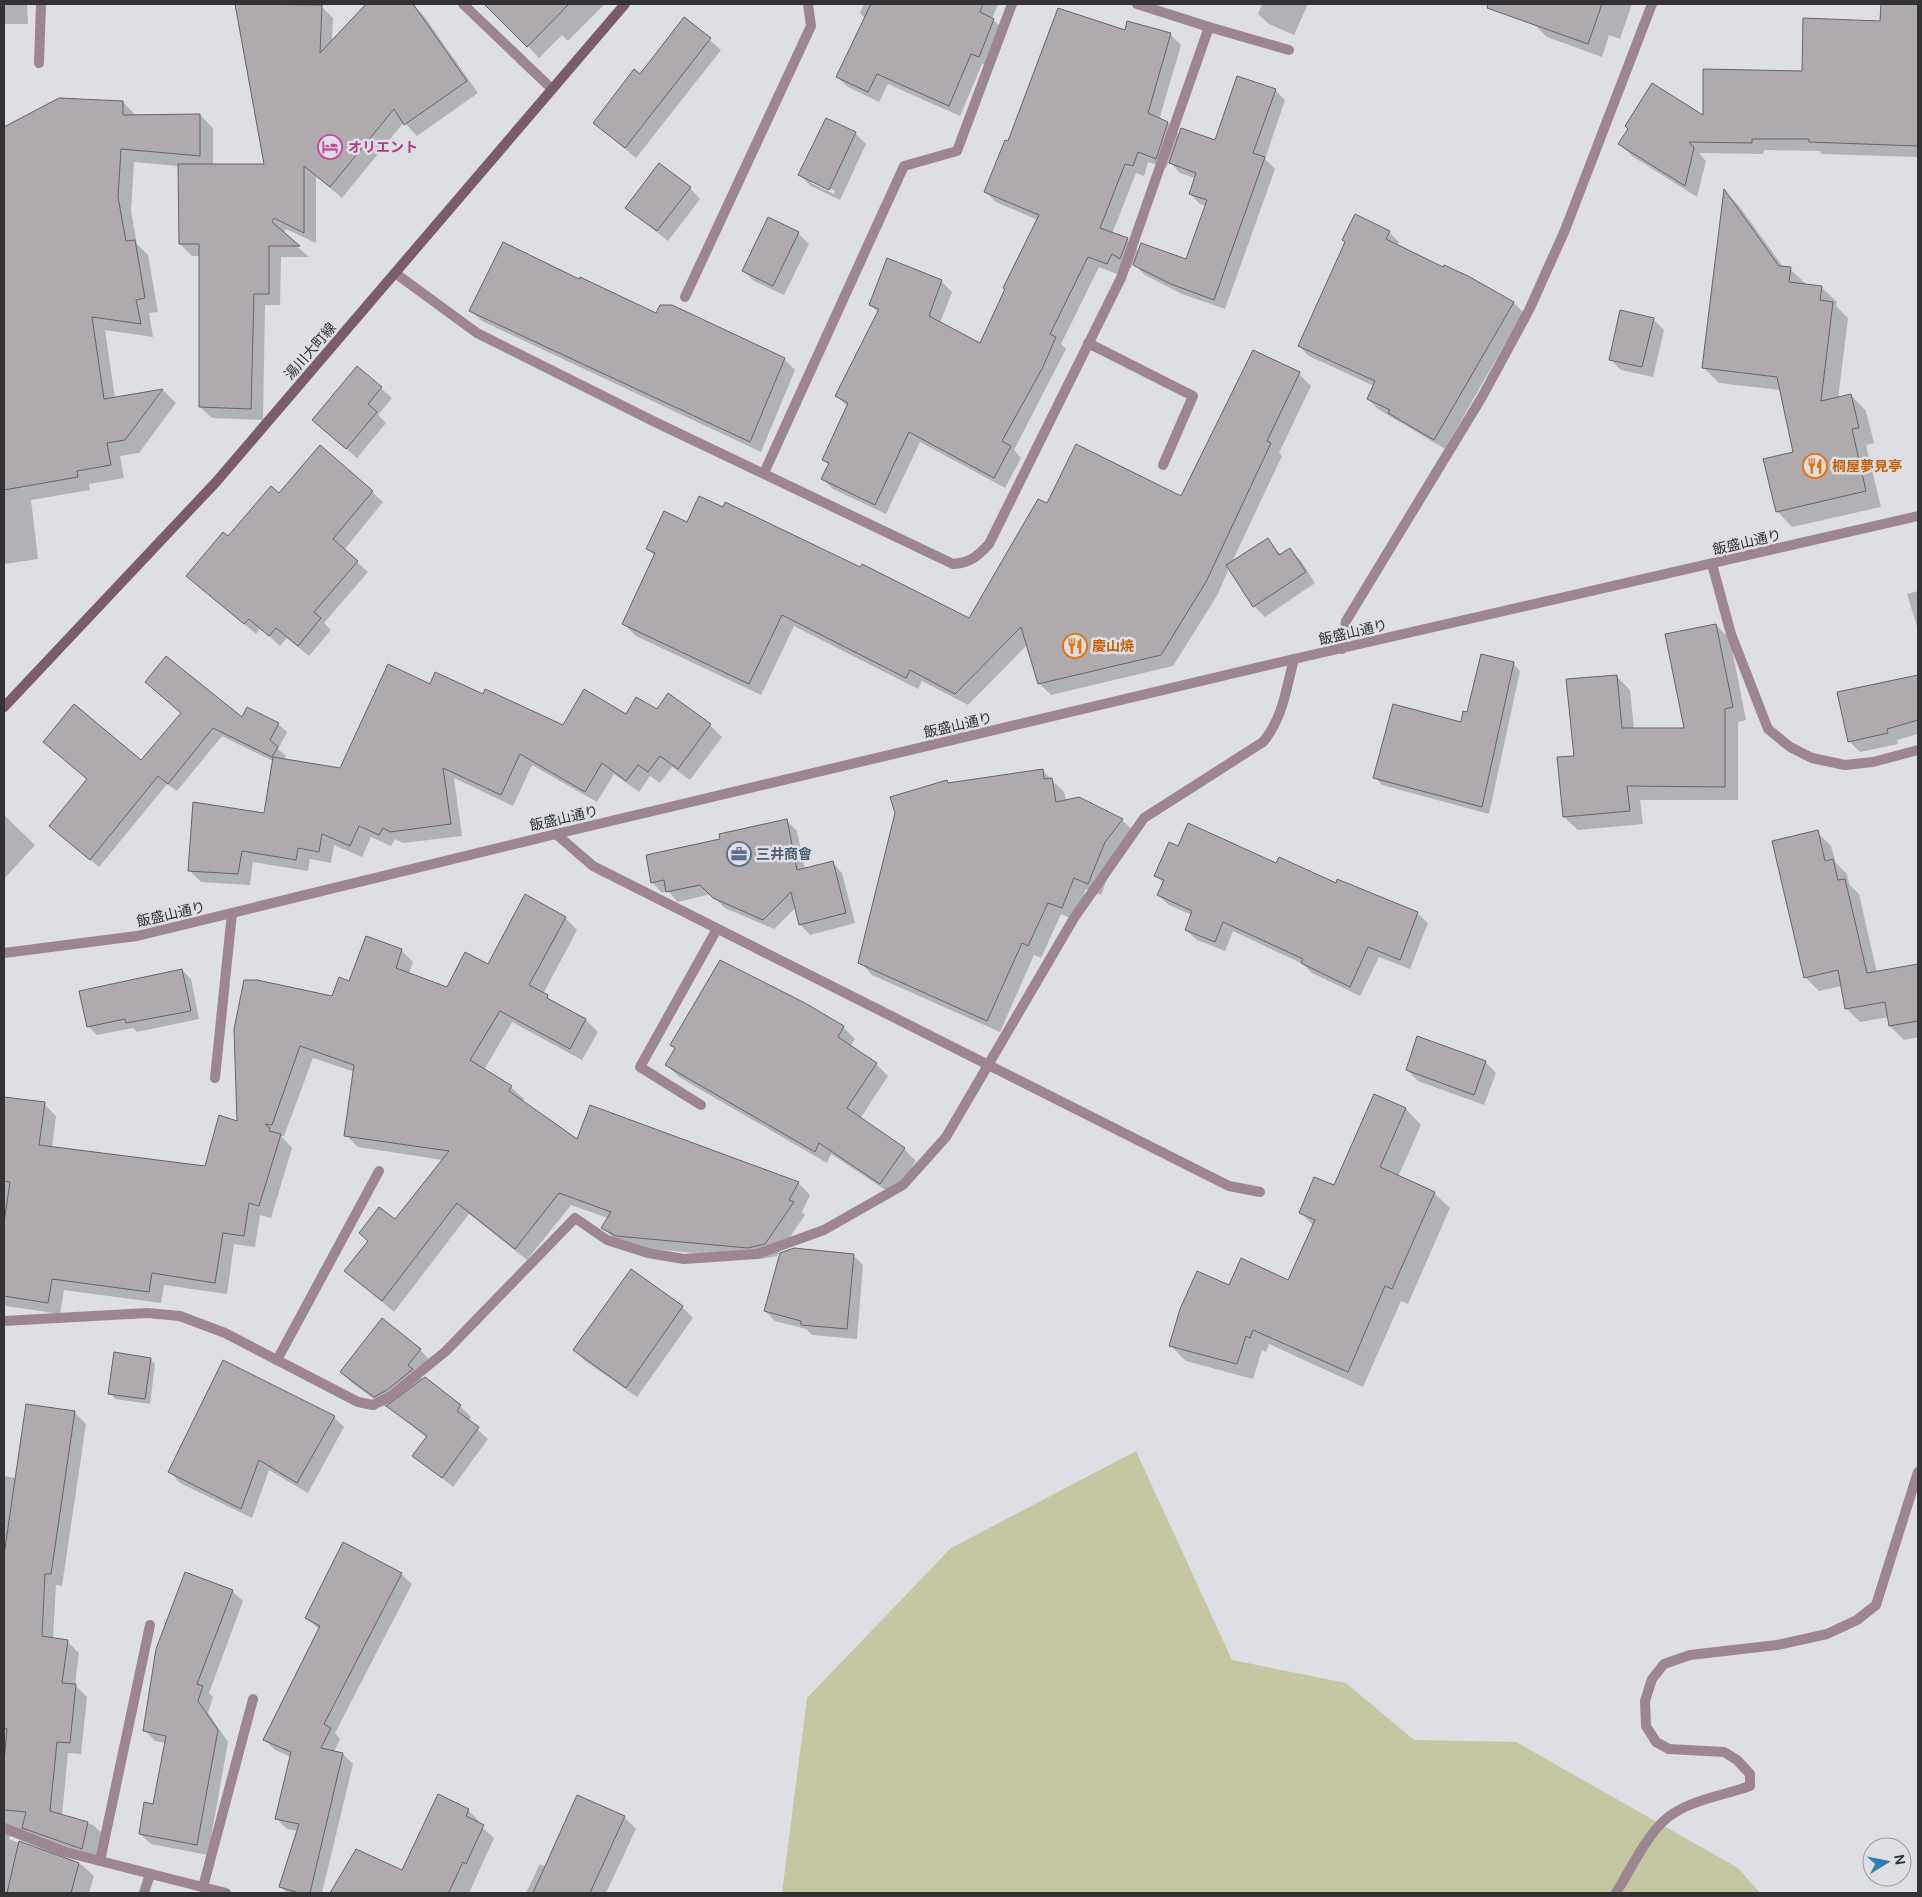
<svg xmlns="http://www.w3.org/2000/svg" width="1922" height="1897" viewBox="0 0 1922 1897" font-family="'DM Sans','Noto Sans JP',sans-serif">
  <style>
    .green { fill: #c4c7a2 }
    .shadow { fill: #0003; fill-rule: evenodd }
    .building { fill: #aeaaae; stroke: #676467 }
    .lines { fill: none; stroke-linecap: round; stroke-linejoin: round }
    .service { stroke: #9c8692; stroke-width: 10 }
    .minor { stroke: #9c8692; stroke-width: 10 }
    .tertiary { stroke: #9c8692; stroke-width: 10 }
    .secondary { stroke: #7b5c6d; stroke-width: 10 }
    .labels { text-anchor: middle; stroke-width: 5; stroke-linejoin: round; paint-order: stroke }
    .hotel-label { font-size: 14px; font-weight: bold; fill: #b23c85; stroke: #dddfe4; text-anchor: start }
    .street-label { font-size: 14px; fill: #333335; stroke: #dddfe4 }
    .food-label { font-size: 14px; font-weight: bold; fill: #c56008; stroke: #dddfe4; text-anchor: start }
    .service-label { font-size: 14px; font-weight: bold; fill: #4e5e75; stroke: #dddfe4; text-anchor: start }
  </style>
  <rect width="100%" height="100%" fill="#dddfe4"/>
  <path class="green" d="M1136,1451L1232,1660L1346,1683L1414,1740L1516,1742L1738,1868L1760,1893H782L807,1698L951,1548Z"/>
  <g class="shadow">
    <path d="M4,4H27L28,24H4Z"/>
    <path d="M237,4L321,6L333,18L332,42L368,4H412L424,16L478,93L417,136L404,122L342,198L316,176V243L286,229L283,234L309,257H281L280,305H265L263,420L212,418L200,407V256H192L180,244L179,166L134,162L131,211L137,244L148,255L158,312L149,313L153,337L105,330L115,398L163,390L176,403L139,453L120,456L124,478L89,484L90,490L31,500L38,559L4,564V129L59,99L123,102L136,116L200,115L213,128V165L265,166Z"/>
    <path d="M498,4H605L568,41L562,35L539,58L498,14L503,9Z"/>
    <path d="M864,4H998L992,19L1004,30L990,67L982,64L960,116L888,84L879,102L848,87L837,77L865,18L860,13Z"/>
    <path d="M1262,4H1308L1294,35L1269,24L1258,14Z"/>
    <path d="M1540,4H1632L1620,39L1609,35L1602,57L1547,37L1533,23Z"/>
    <path d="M1882,4H1918V157L1822,154L1819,151L1764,150L1763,154L1699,153L1706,161L1697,197L1632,156L1620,144L1704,117L1803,72L1882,22Z"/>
    <path d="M684,18L721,50L636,158L594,123L640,76Z"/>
    <path d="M1126,31L1170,34L1181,45L1159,120L1168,123L1180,135L1216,141L1275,90L1285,100L1265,159L1275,169L1225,309L1182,294L1145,275L1133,263L1131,268L1122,264L1117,274L1099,267L1061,344L1066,349L1014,450L1021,458L1005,488L920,442L886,514L833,489L823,479L829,465L824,460L848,407L837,396L879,313L870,305L941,281L952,292L940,323L980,345L1038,220L996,202L985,191L1009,143ZM1169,161L1180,173L1195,178L1190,194L1200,204L1206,206L1186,261L1139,252L1127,240L1112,234L1136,173L1144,176L1148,162L1166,168Z"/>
    <path d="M855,133L866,144L840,200L811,186L800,175ZM811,180L835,191L834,194L811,183Z"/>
    <path d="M690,188L700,199L668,241L627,208Z"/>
    <path d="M1725,191L1739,206L1784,268L1790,269L1806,284L1821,287L1837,302L1836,306L1848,318L1838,399L1851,395L1866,411L1874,443L1866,445L1881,507L1792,527L1777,511L1795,453L1781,390L1719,383L1703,367Z"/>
    <path d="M1389,232L1399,242L1397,246L1513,302L1523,312L1445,449L1378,409L1368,399L1374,386L1309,356L1299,346Z"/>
    <path d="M798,233L809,244L784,295L754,281L743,270Z"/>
    <path d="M580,281L657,315L784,359L795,370L761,452L482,321L471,311Z"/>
    <path d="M1653,319L1664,330L1653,377L1621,370L1610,359Z"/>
    <path d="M357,367L392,398L378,415L386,423L357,458L324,430Z"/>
    <path d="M1299,374L1311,386L1279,453L1282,456L1232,562L1268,540L1281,555L1290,550L1301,561L1315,583L1265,617L1254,606L1229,568L1218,594L1173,666L1051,695L1039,683L1027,645L968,705L922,681L918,689L794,626L761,695L636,636L624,624L655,556L648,549L688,524L969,620L1048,505L1182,498Z"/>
    <path d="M372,492L383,502L344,550L368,572L324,623L331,630L309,656L287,638L280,646L260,628L256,634L188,576L279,495Z"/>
    <path d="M1918,591V630L1907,594Z"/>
    <path d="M1716,625L1730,639L1746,720L1738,722V800H1640L1643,824L1578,830L1564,817L1575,757L1616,676L1630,690L1634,729H1686Z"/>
    <path d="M1513,663L1520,671L1489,814L1382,785L1375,777L1461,724Z"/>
    <path d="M1918,676V734L1897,740L1898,744L1860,752L1849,741L1838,693Z"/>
    <path d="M146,682L243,719L278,724L287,732L278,749L286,756L283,760L340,769L430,685L483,696L563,727L657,711L710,725L722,737L690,780L672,767L660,783L650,776L639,792L614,774L597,802L532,765L513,806L454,778L462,836L403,843L395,839L391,846L371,837L362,857L334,845L331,863L310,859L308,871L253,862L250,885L201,882L189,870L265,814L273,761L222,736L177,791L167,784L99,867L59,834L88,780L44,742L142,762L182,713Z"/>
    <path d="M1042,770L1064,792L1066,801L1079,798L1122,820L1135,832L1117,854L1101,895L1086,889L1074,920L1061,914L1041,958L1034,955L1000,1032L872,975L860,962L949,784Z"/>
    <path d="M4,815L35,845L4,879Z"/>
    <path d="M787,821L797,831L805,869L832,862L842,873L855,923L810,935L800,924L796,907L774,929L725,908L711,894L678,902L668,891L662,893L652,882L722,840Z"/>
    <path d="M1817,832L1831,846L1836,863L1847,874L1849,884L1859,894L1877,973L1918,965V1037L1904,1040L1890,1026L1889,1017L1860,1022L1846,1008L1842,986L1819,991L1805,977Z"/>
    <path d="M1179,848L1277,865L1417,913L1428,923L1410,969L1379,957L1360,996L1312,973L1303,964L1233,931L1225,951L1197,940L1186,930L1192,915L1169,905L1158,895L1164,883L1155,875Z"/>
    <path d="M565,918L577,930L543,994L554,1003L586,1020L598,1032L582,1060L512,1022L484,1070L511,1087L524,1099L522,1102L577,1141L798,1183L810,1195L802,1212L805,1215L777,1256L761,1259L629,1247L615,1240L603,1228L608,1218L571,1205L527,1260L469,1214L394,1312L346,1271L395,1221L443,1160L358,1147L346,1135L355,1072L313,1058L284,1136H281L292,1148L271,1218L260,1215L255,1247L234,1244L227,1294L164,1285L161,1303L64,1290L60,1314L6,1306L4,1303V1098L44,1104L56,1116L52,1148L206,1167L333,998L350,983L401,950L413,962L409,974L447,989Z"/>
    <path d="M182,970L191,979L199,1019L137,1032L133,1028L97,1035L88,1026Z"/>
    <path d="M843,1027L855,1039L850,1047L876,1064L888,1076L860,1119L904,1149L916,1161L893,1195L831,1154L827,1163L679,1077L667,1065L676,1049L672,1045Z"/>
    <path d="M1485,1062L1496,1073L1484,1105L1418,1081L1407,1070Z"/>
    <path d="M1375,1096L1406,1109L1421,1125L1398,1177L1434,1193L1450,1208L1408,1304L1401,1301L1363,1387L1269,1344L1266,1352L1262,1350L1253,1379L1186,1361L1171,1346L1229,1287L1289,1281L1314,1226L1300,1212L1334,1187Z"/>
    <path d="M853,1255L863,1265L857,1339L812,1335L806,1329L775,1321L765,1311Z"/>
    <path d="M682,1307L693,1318L637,1397L585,1361L575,1350Z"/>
    <path d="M420,1350L431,1361L418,1376L460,1406L471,1417L468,1421L488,1439L453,1487L414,1455L427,1438L388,1406L385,1407L352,1383L341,1372Z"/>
    <path d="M150,1359L155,1364L150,1404L115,1399L110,1393Z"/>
    <path d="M74,1412L86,1424L62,1586L56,1585L53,1639L67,1641L79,1653L75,1685L87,1697L81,1754L68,1753L62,1816L93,1825L105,1836L98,1861L12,1834L9,1839L62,1860L82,1865L94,1876L89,1893H4V1774L6,1750L4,1749V1476L16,1478Z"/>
    <path d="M334,1417L344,1427L308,1493L269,1470L252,1518L180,1483L170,1472Z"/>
    <path d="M401,1574L412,1584L335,1733L340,1739L334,1752L343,1754L353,1764L322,1893H287L280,1886L298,1831L287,1829L276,1818L291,1757L275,1750L265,1740L320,1630L306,1618Z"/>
    <path d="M232,1591L243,1601L209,1693L213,1697L208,1713L228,1742L208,1855L151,1844L140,1834L154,1805L166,1743L155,1741L145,1730Z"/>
    <path d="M468,1810L479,1821L478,1824L494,1838L469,1893H331L356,1850L403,1872Z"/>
    <path d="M624,1817L636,1829L606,1893H526L540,1864L546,1867Z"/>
  </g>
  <g class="building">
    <path d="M235,4L322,5L320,53L366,4H413L467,81L404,125L394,109L330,187L304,166V233L274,218L272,222L300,246H269V294H254L251,409L199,407V244H179L178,164H264Z"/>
    <path d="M484,4H569L527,47Z"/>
    <path d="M871,4H983L980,12L994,19L979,57L971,54L949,106L877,74L868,92L836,77Z"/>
    <path d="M1488,4H1602L1588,44L1487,8Z"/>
    <path d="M1881,4H1918V146L1809,142V139H1752V143L1689,142L1694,148L1685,186L1618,144L1628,129L1625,126L1652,83L1703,115V69L1802,71L1803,18L1880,21Z"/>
    <path d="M1058,8L1125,30L1127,21L1171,33L1148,113L1168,122L1156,159L1138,152L1133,166L1125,164L1100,228L1128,238L1120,259L1112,254L1107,264L1088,257L1050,334L1056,337L1043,367L1002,441L1011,446L994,478L909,432L875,505L821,479L829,463L822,460L848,403L835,396L879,309L869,305L887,258L942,280L929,316L980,343L1005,289L1003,288L1039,215L984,192L1005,140L1008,141Z"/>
    <path d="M684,17L711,38L625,148L593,123L634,69L640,74Z"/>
    <path d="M1237,76L1276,89L1253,153L1265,157L1214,300L1171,284L1133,265L1141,243L1186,259L1207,200L1189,194L1196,173L1169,163L1181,128L1215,140Z"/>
    <path d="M59,98L123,101V115L200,114V156L121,149L118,197L126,241L135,240L145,298L136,300L141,324L92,317L104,399L163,389L125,440L107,443L111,465L77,471L78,477L4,490V127Z"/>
    <path d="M826,118L856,132L829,190L798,175Z"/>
    <path d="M659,163L691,187L657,231L625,208Z"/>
    <path d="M1724,189L1779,266L1791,267L1789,282L1822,286L1820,300L1833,302L1821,401L1851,394L1859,428L1852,429L1866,491L1776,512L1763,459L1793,452L1777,377L1702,368Z"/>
    <path d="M1355,214L1390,231L1386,239L1443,267L1444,265L1468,276L1514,302L1434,440L1388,413L1390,410L1367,399L1375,381L1298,346L1345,242L1342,240Z"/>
    <path d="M768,217L799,232L773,286L742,271Z"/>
    <path d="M503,242L579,279L580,277L656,313L660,305H672L785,358L750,442L469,311Z"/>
    <path d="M1620,310L1654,318L1642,367L1609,360Z"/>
    <path d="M1253,350L1300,372L1267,441L1271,443L1206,582L1161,655L1038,684L1021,627L955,694L910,670L906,678L782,615L749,684L622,624L655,553L646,549L664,511L687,522L699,496L723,507L725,502L860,567L862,564L969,618L1038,499L1047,503L1076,444L1181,496Z"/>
    <path d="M357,366L382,387L368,404L377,412L346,449L312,420Z"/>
    <path d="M320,445L373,491L333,539L358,561L314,612L321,618L298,646L276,628L269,636L249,619L244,624L186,576L223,532L228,536L271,486L279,493Z"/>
    <path d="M1268,538L1279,555L1290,548L1306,572L1253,607L1226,565Z"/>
    <path d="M1716,624L1733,707L1725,709V787L1627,786L1630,811L1563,817L1557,757L1574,756L1566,679L1617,675L1622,728H1684L1665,634Z"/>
    <path d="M1481,654L1514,662L1482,807L1373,778L1393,704L1461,722L1463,711L1467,712Z"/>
    <path d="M166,656L242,717L247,707L279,723L270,740L278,747L272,757L213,728L168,784L158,776L90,860L49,826L87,779L43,742L74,704L141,760L181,713L145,682Z"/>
    <path d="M388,664L430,684L435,672L483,694L485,689L563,725L584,689L626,714L636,697L657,709L668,693L711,724L678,769L660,756L648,772L638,765L626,781L602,763L585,792L520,754L501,795L443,768L451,824L390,832L383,828L379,835L359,826L350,846L322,834L319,852L298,848L296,860L242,851L238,874L188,871L193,802L264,813L273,757L340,768Z"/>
    <path d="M1918,675V720L1887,729L1888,733L1848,742L1837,692Z"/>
    <path d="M1043,769L1044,779L1052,778L1056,802L1079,797L1123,819L1105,842L1088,884L1074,878L1062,908L1048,903L1028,946L1022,943L987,1021L858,963L895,813L890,797L947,780L948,783Z"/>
    <path d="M787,819L797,870L833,861L846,913L799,925L791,892L763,920L713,898L700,885L666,892L664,880L651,883L646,855L720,839L719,834Z"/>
    <path d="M1188,823L1276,863L1279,857L1336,883L1337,879L1418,912L1400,960L1368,947L1350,987L1301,963L1303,959L1223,922L1215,942L1185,930L1192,911L1157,895L1164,880L1154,876L1169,842L1178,846Z"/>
    <path d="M1818,830L1825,861L1833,859L1838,880L1845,879L1867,973L1918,964V1021L1889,1026L1885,1002L1845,1009L1838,970L1804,978L1772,841Z"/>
    <path d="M525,894L566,917L529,985L548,995L547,998L586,1019L570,1049L500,1011L470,1060L512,1086L509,1091L577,1139L590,1105L799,1182L789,1200L794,1202L765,1244L748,1248L616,1236L601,1228L611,1212L559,1193L515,1249L457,1203L382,1301L344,1271L368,1241L359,1233L379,1207L395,1219L449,1151L344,1136L354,1065L300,1046L272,1125L265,1124L270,1128L269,1131L281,1134L259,1206L249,1203L244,1236L223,1233L215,1283L152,1273L149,1292L52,1279L48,1303L4,1296V1223L10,1182L4,1181V1097L45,1102L39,1145L205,1166L219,1115L237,1121L234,1029L244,980H257L332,996L339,977L349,981L366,936L402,949L396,968L447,987L465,952L488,964Z"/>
    <path d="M720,960L805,1003L844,1026L838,1037L877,1063L847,1108L905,1148L880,1184L819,1143L815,1152L665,1065L675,1048L670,1045Z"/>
    <path d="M182,969L191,1011L126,1023L125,1019L87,1027L79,991Z"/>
    <path d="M1417,1036L1486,1061L1474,1095L1406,1070Z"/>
    <path d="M1374,1094L1406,1108L1380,1167L1435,1192L1392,1289L1385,1286L1348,1372L1253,1330L1250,1338L1246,1336L1237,1364L1169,1346L1180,1309L1197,1271L1229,1285L1241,1258L1288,1280L1315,1220L1299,1213L1314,1177L1334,1185Z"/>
    <path d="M794,1248L854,1254L847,1329L801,1325V1321L764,1311L780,1253Z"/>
    <path d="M631,1269L683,1306L626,1388L573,1350Z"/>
    <path d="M382,1318L421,1349L408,1365L413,1369L387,1390L374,1397L340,1372Z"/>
    <path d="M114,1352L151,1358L145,1399L108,1394Z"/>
    <path d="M223,1360L335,1416L297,1483L259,1460L241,1509L168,1472Z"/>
    <path d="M425,1377L461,1405L457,1411L479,1427L442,1478L412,1456L427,1436L386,1406Z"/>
    <path d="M26,1404L75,1411L51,1574H45L42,1636L68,1640L62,1683L76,1684L70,1743L57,1742L50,1811L88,1822L82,1849L22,1828L26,1812L4,1810V1762L7,1729L4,1728V1555Z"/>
    <path d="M343,1542L402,1573L324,1724L331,1728L321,1748L343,1753L310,1893H299L279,1887L299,1824L275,1819L291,1752L263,1740L320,1626L305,1618Z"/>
    <path d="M185,1572L233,1590L197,1684L203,1686L198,1701L218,1730L197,1845L139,1834L144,1802L153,1804L166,1736L143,1731L156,1649Z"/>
    <path d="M438,1794L469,1809L466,1816L484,1825L466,1864L463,1862L449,1892L452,1893H330L356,1849L402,1870Z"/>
    <path d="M577,1795L625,1816L590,1893H533Z"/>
    <path d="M19,1841L79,1863L71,1893H7Z"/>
  </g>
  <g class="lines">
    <g class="service">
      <path d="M215,1078L232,913"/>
      <path d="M277,1360L379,1171"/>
    </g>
    <g class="minor">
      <path d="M463,4L552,89"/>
      <path d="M1137,4L1209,27L1289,50"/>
      <path d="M39,63L41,4"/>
      <path d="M395,273L477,333L655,422L953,564C970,563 978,556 989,544L1121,278L1209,27"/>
      <path d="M685,297L811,26L808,4"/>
      <path d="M1088,343L1193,396L1163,465"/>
      <path d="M764,473L904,166L957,151L1012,4"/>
      <path d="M1712,564L1731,634L1768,729L1790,747L1812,758L1845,765L1873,762L1918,750"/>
      <path d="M1342,649L1346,621L1482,397L1530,308L1565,230L1652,4"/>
      <path d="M556,834L593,866L1229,1186L1260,1192"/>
      <path d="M701,1105L640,1067L717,929"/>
      <path d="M4,1321L147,1313L180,1316L225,1333L358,1402L373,1405L391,1396L446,1351L575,1218L607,1240L648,1253L684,1259L757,1254L824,1230L903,1185L946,1137L1074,918L1144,818L1263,742C1283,718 1286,689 1294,659"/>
      <path d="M4,1828L65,1852L226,1893"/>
      <path d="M100,1861L150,1625"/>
      <path d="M203,1887L253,1699"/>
      <path d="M144,1893L150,1874"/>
      <path d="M1616,1893C1631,1869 1650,1827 1674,1813C1696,1799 1725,1795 1750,1786V1774L1737,1760L1724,1752L1669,1749L1656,1742L1646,1726L1645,1701L1652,1679L1664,1664L1690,1655L1777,1645L1827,1634L1857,1620L1876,1605L1918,1472"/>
    </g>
    <path class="tertiary" d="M4,953L137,936L556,834L1294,659L1918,516"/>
    <path class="secondary" d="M4,707L217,481L625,4"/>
  </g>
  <defs>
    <symbol id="hotel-ring" viewBox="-11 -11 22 22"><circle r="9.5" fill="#dddfe4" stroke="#d1479c" stroke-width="1.5"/><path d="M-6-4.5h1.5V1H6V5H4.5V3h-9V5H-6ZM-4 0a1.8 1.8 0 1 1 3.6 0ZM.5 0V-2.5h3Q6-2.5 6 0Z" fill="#d1479c"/></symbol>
    <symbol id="restaurant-ring" viewBox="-11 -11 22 22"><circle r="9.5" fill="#dddfe4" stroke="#e8710a" stroke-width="1.5"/><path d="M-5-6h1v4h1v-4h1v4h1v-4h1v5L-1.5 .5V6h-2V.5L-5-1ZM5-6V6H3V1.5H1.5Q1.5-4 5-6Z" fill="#e8710a"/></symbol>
    <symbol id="office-ring" viewBox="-11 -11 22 22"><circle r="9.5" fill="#dddfe4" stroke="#5c6f8a" stroke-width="1.5"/><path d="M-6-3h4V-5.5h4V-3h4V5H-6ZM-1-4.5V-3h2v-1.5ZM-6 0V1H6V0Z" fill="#5c6f8a"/></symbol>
  </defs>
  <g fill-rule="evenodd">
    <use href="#hotel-ring" x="316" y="133" width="28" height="28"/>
    <use href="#restaurant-ring" x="1801" y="452" width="28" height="28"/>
    <use href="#restaurant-ring" x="1061" y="632" width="28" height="28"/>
    <use href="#office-ring" x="725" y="840" width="28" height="28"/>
  </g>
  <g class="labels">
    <g class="hotel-label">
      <text x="348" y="152">オリエント</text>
    </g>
    <g class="street-label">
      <text transform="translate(310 351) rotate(-49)" y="5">湯川大町線</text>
      <text transform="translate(1747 542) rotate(-13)" y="5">飯盛山通り</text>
      <text transform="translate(1353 632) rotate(-13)" y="5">飯盛山通り</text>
      <text transform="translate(958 725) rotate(-13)" y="5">飯盛山通り</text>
      <text transform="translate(564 818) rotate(-13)" y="5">飯盛山通り</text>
      <text transform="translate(171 914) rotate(-13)" y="5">飯盛山通り</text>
    </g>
    <g class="food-label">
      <text x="1832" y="471">桐屋夢見亭</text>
      <text x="1092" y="651">慶山焼</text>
    </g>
    <g class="service-label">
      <text x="756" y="859">三井商會</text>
    </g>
  </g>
  <rect width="1922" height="1897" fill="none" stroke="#333335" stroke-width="10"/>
  <g transform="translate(1887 1862) rotate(80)"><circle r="24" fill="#dddfe4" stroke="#999a9e"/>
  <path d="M0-4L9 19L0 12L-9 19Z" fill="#317caf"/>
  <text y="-8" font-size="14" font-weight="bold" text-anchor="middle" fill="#333335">N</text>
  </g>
</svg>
